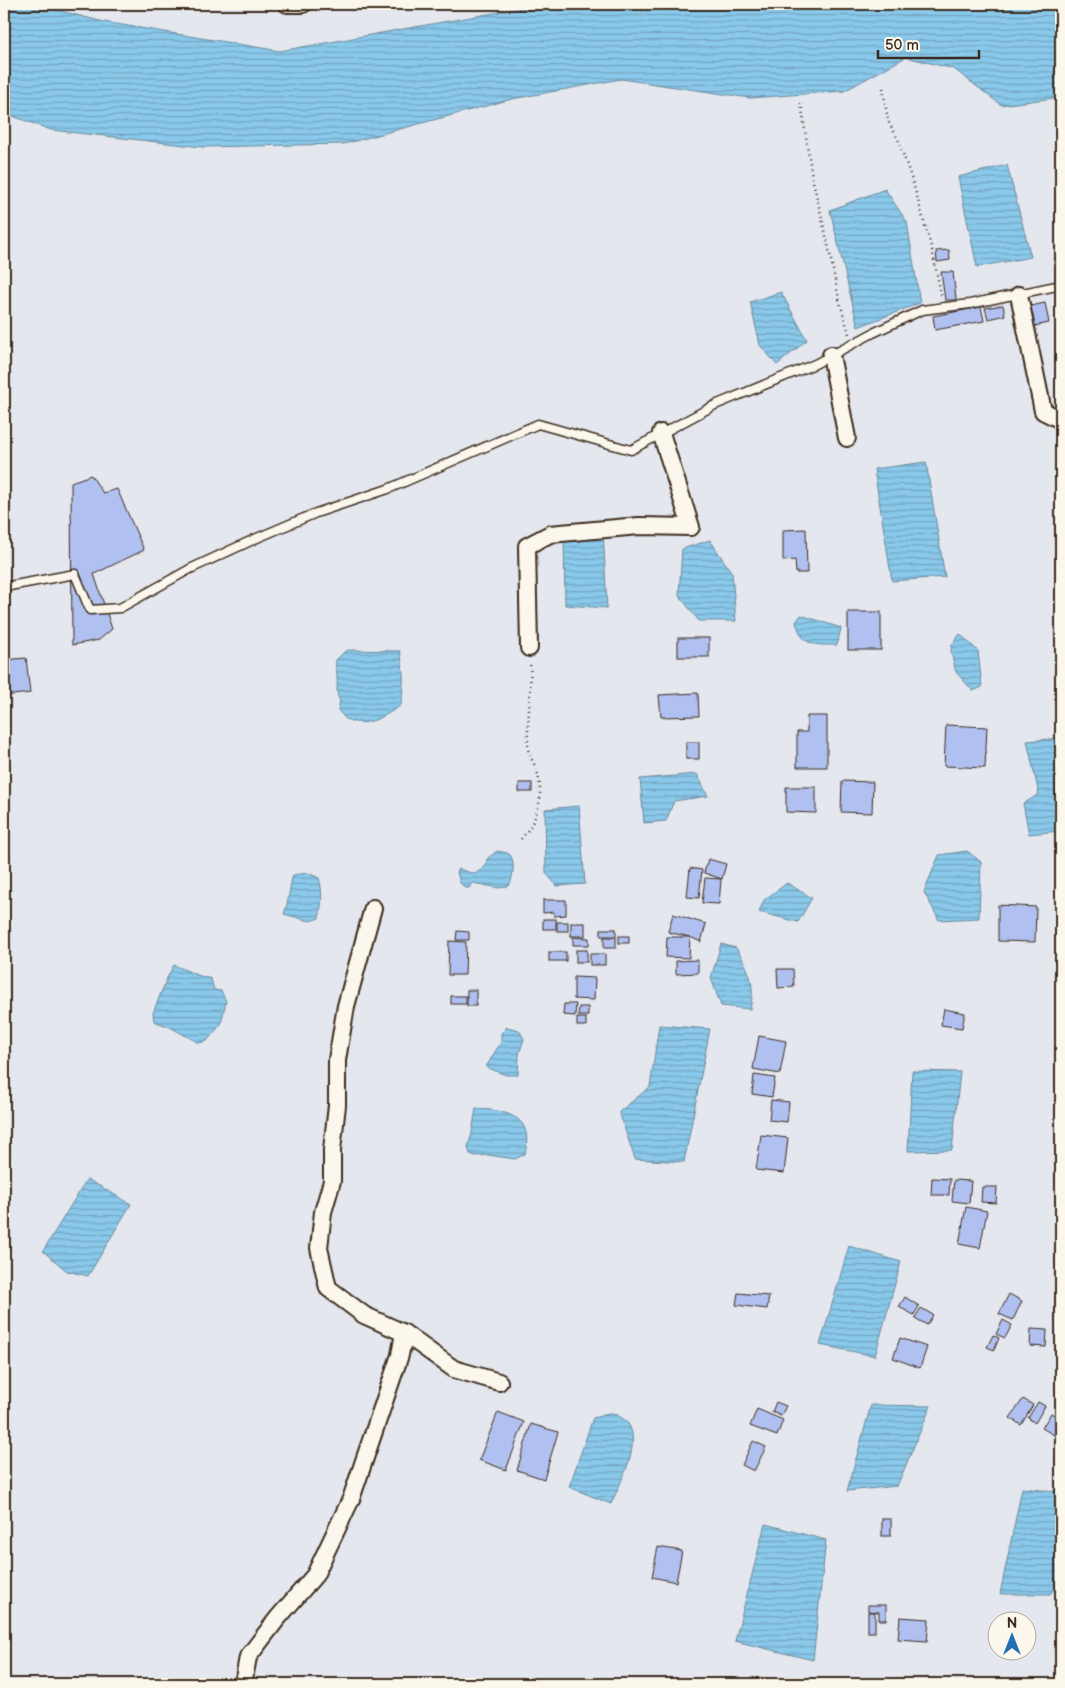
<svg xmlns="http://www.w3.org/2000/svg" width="1065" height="1688" viewBox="0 0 1065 1688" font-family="'Balsamiq Sans',sans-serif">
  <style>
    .water { fill: url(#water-rules); stroke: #6a8999 }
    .building { fill: #b0c1f1; stroke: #3b2a1e }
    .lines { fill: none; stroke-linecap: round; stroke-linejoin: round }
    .lane-casing { stroke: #3b2a1e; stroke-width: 11 }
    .street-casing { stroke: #3b2a1e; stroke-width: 20 }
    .path { stroke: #3b2a1e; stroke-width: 2.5; stroke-dasharray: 1 4; stroke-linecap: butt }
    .lane { stroke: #fbf7ec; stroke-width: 8 }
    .street { stroke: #fbf7ec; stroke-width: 16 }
  </style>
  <defs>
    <pattern id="water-rules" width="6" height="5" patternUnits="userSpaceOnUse" patternTransform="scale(1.25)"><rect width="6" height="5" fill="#8ac9eb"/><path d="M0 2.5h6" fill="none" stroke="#72a3be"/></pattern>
  </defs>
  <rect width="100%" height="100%" fill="#e4e7ee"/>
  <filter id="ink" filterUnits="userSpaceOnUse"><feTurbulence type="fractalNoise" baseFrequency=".02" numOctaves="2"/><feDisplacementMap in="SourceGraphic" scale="10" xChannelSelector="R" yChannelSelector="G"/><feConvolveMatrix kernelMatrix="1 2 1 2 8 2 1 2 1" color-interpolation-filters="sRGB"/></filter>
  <g filter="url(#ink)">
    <g class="water">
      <path d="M4,4H33L104,22L280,51L544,4H1024L1043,8L1050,4H1061V97L1001,105L954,69L906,57L844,91L750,98L621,79L512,99L344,144L202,147L51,130L4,113Z"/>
      <path d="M1007,165L1031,257L977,267L958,177Z"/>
      <path d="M885,189L907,222L920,303L858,327L830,210Z"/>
      <path d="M781,292L807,340L777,365L760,345L750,302Z"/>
      <path d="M926,462L945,577L892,581L874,469Z"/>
      <path d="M603,530L607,608L565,605L564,533Z"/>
      <path d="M710,540L732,573L736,621H699L679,595L682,549Z"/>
      <path d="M801,615L841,628L837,645C814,645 803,647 796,622Z"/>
      <path d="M960,634L978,651L982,687L973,691L956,672L951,652L952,645Z"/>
      <path d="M348,650L400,651C404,670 404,686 401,705C386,716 365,729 346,719C343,717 340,712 338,710L340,701C335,692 338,686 337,677C337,671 335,666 336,660L344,652Z"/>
      <path d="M1061,738V831L1029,834L1023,804L1039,794L1027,741Z"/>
      <path d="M697,774L708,796L674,801L666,821L644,823L640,779Z"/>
      <path d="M579,806L585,884L557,886L546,873L545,809Z"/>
      <path d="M497,851C501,852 506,852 509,854C516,859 513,879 509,886L499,888L473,883L469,888H466L460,883L457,872L459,869L475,874L486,866L487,859Z"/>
      <path d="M967,851L981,862L979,918L939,920L924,892L939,855Z"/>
      <path d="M308,873L319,878C323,892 322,904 319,918L310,921L284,914C289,901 289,888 293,875Z"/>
      <path d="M787,883L812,898L798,922L759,912L764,900Z"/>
      <path d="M721,944L736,948C749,969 756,984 750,1009L721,1006L711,978Z"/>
      <path d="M174,965L197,975L211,979L214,990L221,991L226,1001L221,1024L207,1041L199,1043L170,1027L154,1021L153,1013L167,978Z"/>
      <path d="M659,1025L710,1029L684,1162L635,1159L619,1112L650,1087Z"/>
      <path d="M507,1027L519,1030L524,1039L519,1054L518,1075H506L486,1067L501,1042V1033Z"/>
      <path d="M912,1071L960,1072L952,1150L908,1151Z"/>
      <path d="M476,1108C508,1112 534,1115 525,1154L515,1159L488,1155L476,1156L470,1154L468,1147L472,1133Z"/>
      <path d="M87,1179L131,1204L88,1276L67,1271L43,1251Z"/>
      <path d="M849,1246L901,1262L875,1356L820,1345Z"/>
      <path d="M871,1405L931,1406L897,1486L847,1491Z"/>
      <path d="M612,1413C617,1415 623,1418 626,1421C644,1441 620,1483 611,1504L569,1487L593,1418Z"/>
      <path d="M1022,1488L1061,1492V1581L1050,1594H1000Z"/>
      <path d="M765,1524L826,1540L813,1660L735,1641Z"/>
    </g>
    <g class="building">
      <path d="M949,250L950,260L937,262L936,251Z"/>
      <path d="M941,272H953L956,300H945Z"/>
      <path d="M1045,303L1049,323L1030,327L1026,307Z"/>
      <path d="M1003,305L1005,315L988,319L985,308Z"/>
      <path d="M981,307L984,321L935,330L933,316Z"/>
      <path d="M91,475L103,493L117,489L144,550L94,574L112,629L99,640L72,645L71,482Z"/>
      <path d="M806,529L807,573H796L795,560L783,561V530Z"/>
      <rect x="848" y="612" width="33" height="38"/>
      <rect x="678" y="638" width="31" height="19"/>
      <path d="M26,658L30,693L4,696V660Z"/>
      <path d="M698,693L699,716L661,717L659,695Z"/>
      <path d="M807,716H827V767H797V732H807Z"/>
      <path d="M946,725L987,727L985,768L944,766Z"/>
      <rect x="686" y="742" width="13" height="17"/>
      <path d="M842,781L873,782L872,813L841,812Z"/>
      <rect x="519" y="783" width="13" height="9"/>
      <path d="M786,787H816V813L786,812Z"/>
      <path d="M708,859L726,864L722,879L704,873Z"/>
      <path d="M690,868L702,870L699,898L687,897Z"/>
      <path d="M705,878L721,879L719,904L702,903Z"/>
      <path d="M543,900H566V915L554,916V912L543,913Z"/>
      <path d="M998,905L1036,907L1035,942L998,941Z"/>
      <path d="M673,914L706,924L701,942L690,937L668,932Z"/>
      <rect x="543" y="919" width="13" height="10"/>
      <rect x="557" y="922" width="11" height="9"/>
      <rect x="571" y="923" width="14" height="13"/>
      <rect x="601" y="929" width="15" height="7"/>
      <path d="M457,931L469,932V940H456Z"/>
      <rect x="619" y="936" width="10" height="7"/>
      <path d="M573,937L589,938V945H573Z"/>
      <rect x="604" y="937" width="12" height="11"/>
      <path d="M667,937H690L689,958L666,957Z"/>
      <path d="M449,941L466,942L465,975H448Z"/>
      <rect x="576" y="950" width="11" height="12"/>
      <rect x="549" y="952" width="17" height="9"/>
      <rect x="590" y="954" width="15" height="11"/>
      <path d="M698,960V973L676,974V961Z"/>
      <path d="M777,969H793L794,987L778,988Z"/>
      <path d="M574,977L595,978L594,1000L574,999Z"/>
      <rect x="467" y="990" width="9" height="16"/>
      <rect x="451" y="996" width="15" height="8"/>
      <path d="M564,1004H576L575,1016L563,1015Z"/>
      <path d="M579,1007H588V1016H578Z"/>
      <path d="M944,1009L965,1013L962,1028L941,1025Z"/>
      <rect x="577" y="1018" width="9" height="8"/>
      <path d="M759,1036L786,1041L780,1074L753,1069Z"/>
      <path d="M754,1075L775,1078L772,1097L752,1094Z"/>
      <path d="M771,1100L789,1102L787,1122L769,1120Z"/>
      <path d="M761,1135L788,1138L784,1173L756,1170Z"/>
      <path d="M932,1178L950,1179L949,1195H931Z"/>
      <path d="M954,1180L971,1181L969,1203L952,1201Z"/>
      <path d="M982,1187H997L996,1203L981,1202Z"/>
      <path d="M966,1207L987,1211L980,1248L959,1244Z"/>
      <path d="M738,1293L769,1296L767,1309L736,1305Z"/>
      <path d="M1009,1294L1022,1301L1013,1320L999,1314Z"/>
      <path d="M905,1297L919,1306L914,1315L899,1307Z"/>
      <path d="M921,1308L933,1315L927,1325L915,1318Z"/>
      <path d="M1003,1320L1012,1325L1005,1338L996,1334Z"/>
      <path d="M1031,1329L1047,1330L1046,1347L1030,1346Z"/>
      <path d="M993,1335L999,1338L994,1350L987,1347Z"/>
      <path d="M900,1338L927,1347L920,1368L893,1358Z"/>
      <path d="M1023,1399L1033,1405L1021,1425L1010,1418Z"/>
      <path d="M776,1402L786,1406L781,1416L772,1412Z"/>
      <path d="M1038,1402L1045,1406L1035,1423L1028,1418Z"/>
      <path d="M757,1409L783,1420L777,1436L750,1426Z"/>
      <path d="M498,1412L524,1422L506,1470L479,1460Z"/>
      <path d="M1051,1413L1061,1419V1424L1054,1435L1042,1428Z"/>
      <path d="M531,1424L558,1432L544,1479L517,1470Z"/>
      <path d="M753,1441L766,1447L754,1471L742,1465Z"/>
      <rect x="882" y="1519" width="9" height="17"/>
      <path d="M658,1547L682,1551L676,1582L652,1577Z"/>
      <path d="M868,1605H886V1620H879V1612L868,1611Z"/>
      <rect x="868" y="1612" width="7" height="20"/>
      <path d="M900,1617L929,1619L927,1641L898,1639Z"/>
    </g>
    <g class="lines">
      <defs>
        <path id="lane" d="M4,587L75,574L90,610L120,608L190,569L257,538L316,513L388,489L538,424L631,450L715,405L815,364L873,333L922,310L970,304L1061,285"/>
        <g id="street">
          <path d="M287,4H303"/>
          <path d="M1019,295L1043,411L1061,420"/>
          <path d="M831,355L847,438"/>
          <path d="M529,648L527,546L550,534L639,526L691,527L661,433"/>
          <path d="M373,908L346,1006L337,1060V1105L332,1150V1181L323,1212L319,1248L328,1288L364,1315L404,1333L454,1369L499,1382"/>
          <path d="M243,1684L248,1657L277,1619L315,1575L351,1499L400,1355L404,1333"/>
        </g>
      </defs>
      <use href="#lane" class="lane-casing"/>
      <use href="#street" class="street-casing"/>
      <g class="path">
        <path d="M883,88L888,121L898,139L914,186L932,250L942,299"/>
        <path d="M801,103L812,177L827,240L839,299L849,334"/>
        <path d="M521,839C539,818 545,795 536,768C533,761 528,754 528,746C527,718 532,690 530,662"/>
      </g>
      <use href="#lane" class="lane"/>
      <use href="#street" class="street"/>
    </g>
  </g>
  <rect width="1065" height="1688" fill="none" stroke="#fbf7ec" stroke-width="20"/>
  <rect x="10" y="10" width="1045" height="1668" fill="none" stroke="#3b2a1e" stroke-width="2" filter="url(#ink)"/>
  <g transform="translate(1012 1636)"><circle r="24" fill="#fbf7ec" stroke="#aea59a"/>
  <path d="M0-4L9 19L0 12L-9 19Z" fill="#1f6fb2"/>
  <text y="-8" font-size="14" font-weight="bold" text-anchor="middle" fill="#3b2a1e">N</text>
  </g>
  <path d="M878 50v8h101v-8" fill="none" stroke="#3b2a1e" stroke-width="2.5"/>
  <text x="885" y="50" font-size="15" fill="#3b2a1e" stroke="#fbf7ec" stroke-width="4" paint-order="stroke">50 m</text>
</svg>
